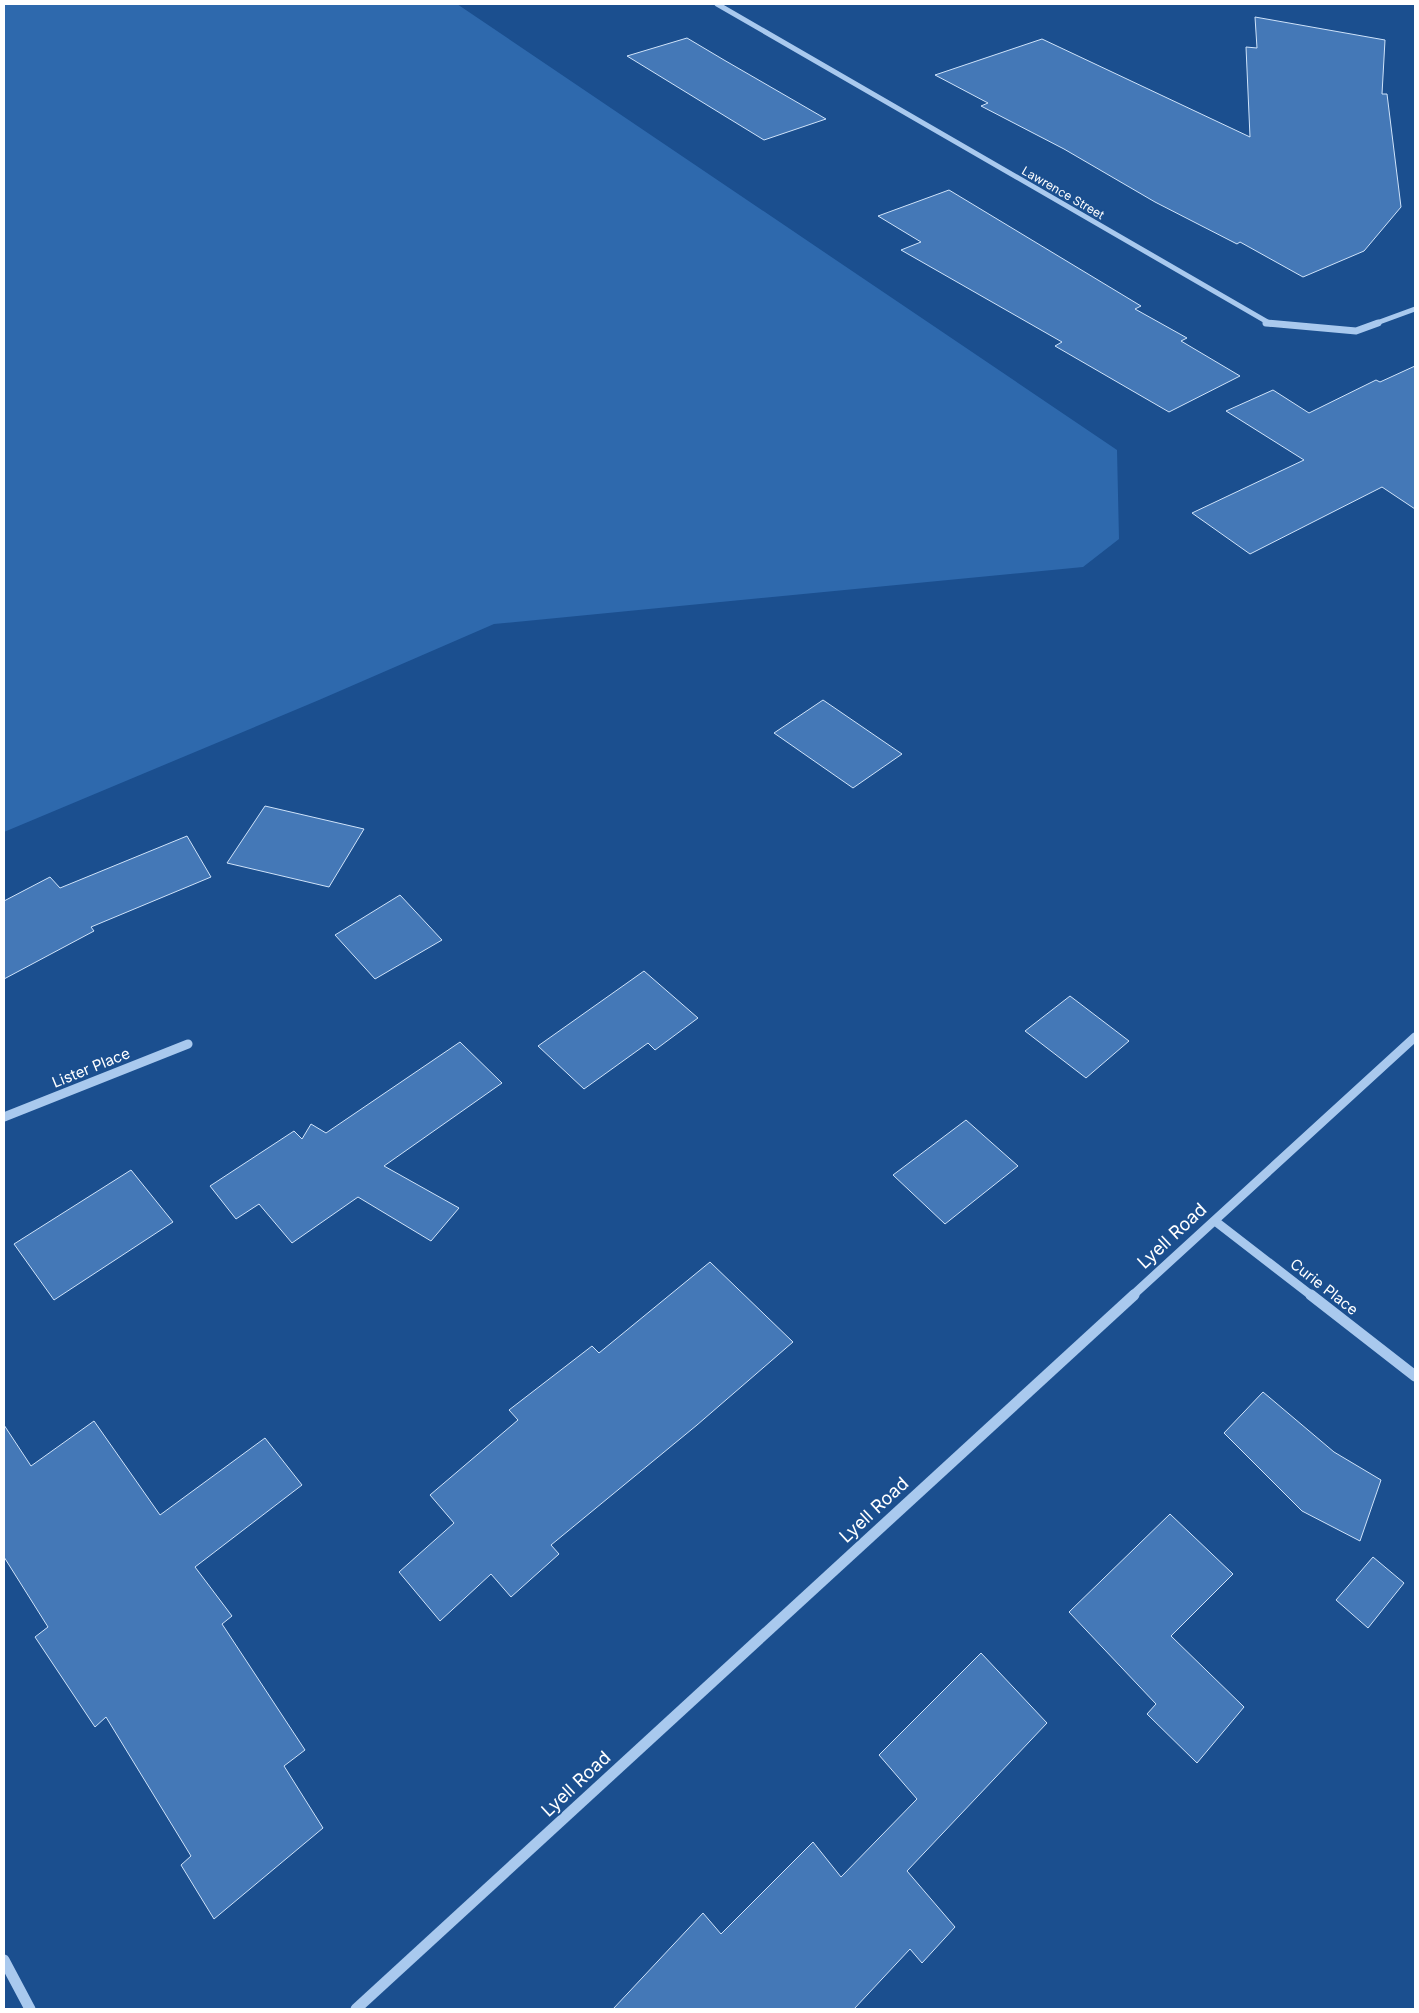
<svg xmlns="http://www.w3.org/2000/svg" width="1419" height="2013" viewBox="0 0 1419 2013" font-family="Inter,sans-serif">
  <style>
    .green { fill: #2e69ad }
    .building { fill: #4478b7; stroke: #cfe3fa }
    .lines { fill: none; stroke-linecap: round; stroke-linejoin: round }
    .minor-far3 { stroke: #a9c9ee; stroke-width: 5 }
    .minor-far2 { stroke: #a9c9ee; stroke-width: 7 }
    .minor-far1 { stroke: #a9c9ee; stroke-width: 9 }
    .minor { stroke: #a9c9ee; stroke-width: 11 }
    .labels { text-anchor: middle; stroke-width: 4; stroke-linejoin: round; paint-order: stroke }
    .far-street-label { font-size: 12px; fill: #fff; stroke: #1b4f8f }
    .street-label { font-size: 15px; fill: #fff; stroke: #1b4f8f }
    .near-street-label { font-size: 18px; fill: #fff; stroke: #1b4f8f }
  </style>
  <rect width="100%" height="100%" fill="#1b4f8f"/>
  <path class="green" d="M4,4H457L1117,450L1119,539L1083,567L494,624L319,700L4,832Z"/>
  <g class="building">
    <path d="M1255,17L1385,40L1382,94H1387L1401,207L1364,251L1303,277L1240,242L1237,244L1155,202L1064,149L981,106L988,103L935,75L1042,39L1250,137L1246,47L1257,48Z"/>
    <path d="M687,38L724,60L826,119L764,140L627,56Z"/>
    <path d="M949,190L1141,306L1135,309L1187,338L1181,341L1240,376L1169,412L1055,346L1062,342L901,250L921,242L878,216Z"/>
    <path d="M1415,366V509L1382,487L1250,554L1192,513L1304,460L1226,411L1273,390L1309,413L1376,380L1380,382Z"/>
    <path d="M823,700L880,739L902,754L853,788L774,733Z"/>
    <path d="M265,806L364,829L329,887L227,863Z"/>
    <path d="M187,836L211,877L91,927L94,931L4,979V901L50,877L60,888Z"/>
    <path d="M400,895L442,940L375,979L335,935Z"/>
    <path d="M644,971L698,1018L655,1050L648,1043L584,1089L538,1046Z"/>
    <path d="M1070,996L1129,1041L1086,1078L1025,1031Z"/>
    <path d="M460,1042L502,1083L384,1166L459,1208L431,1241L358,1197L292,1243L259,1204L236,1219L210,1186L294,1131L302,1139L311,1124L326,1133Z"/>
    <path d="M966,1120L1018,1166L945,1224L893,1175Z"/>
    <path d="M131,1170L173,1222L54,1300L14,1244Z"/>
    <path d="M710,1262L793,1342L697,1425L551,1545L559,1554L511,1597L491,1574L440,1621L399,1572L454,1523L430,1495L518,1420L509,1410L592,1346L599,1353Z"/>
    <path d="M1263,1392L1334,1452L1381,1480L1360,1541L1302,1511L1224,1433Z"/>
    <path d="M94,1421L160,1515L265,1438L302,1485L195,1567L232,1616L222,1624L305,1750L284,1766L323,1828L214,1919L181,1865L191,1856L106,1717L95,1727L35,1637L48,1627L4,1557V1425L31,1466Z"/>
    <path d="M1170,1514L1233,1574L1171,1636L1244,1707L1197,1763L1147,1714L1156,1704L1069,1612Z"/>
    <path d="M1373,1557L1404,1583L1368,1628L1336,1600Z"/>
    <path d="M981,1653L1047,1723L907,1871L955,1927L922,1963L910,1949L854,2009H613L703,1913L721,1934L813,1842L841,1877L917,1799L879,1755Z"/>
  </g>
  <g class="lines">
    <g class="minor-far3">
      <path d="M717,4L1271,324"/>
      <path d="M1374,324L1415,309"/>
    </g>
    <path class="minor-far2" d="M1266,323L1356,331L1378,323"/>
    <g class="minor-far1">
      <path d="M4,1117L188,1044"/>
      <path d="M1215,1221L1312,1296"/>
      <path d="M1132,1296L1415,1037"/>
    </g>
    <g class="minor">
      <path d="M1311,1295L1415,1376"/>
      <path d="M4,1960L30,2009"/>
      <path d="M356,2009L1134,1295"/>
    </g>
  </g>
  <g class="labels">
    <g class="far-street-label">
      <text transform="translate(1063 193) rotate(30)" y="4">Lawrence Street</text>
    </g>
    <g class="street-label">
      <text transform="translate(91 1068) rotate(-22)" y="5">Lister Place</text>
      <text transform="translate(1324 1287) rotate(38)" y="5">Curie Place</text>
    </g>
    <g class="near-street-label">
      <text transform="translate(1172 1236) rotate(-43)" y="6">Lyell Road</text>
      <text transform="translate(874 1510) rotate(-43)" y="6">Lyell Road</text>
      <text transform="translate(576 1784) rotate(-43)" y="6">Lyell Road</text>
    </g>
  </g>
  <rect width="1419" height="2013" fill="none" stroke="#ffffff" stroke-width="10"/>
</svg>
